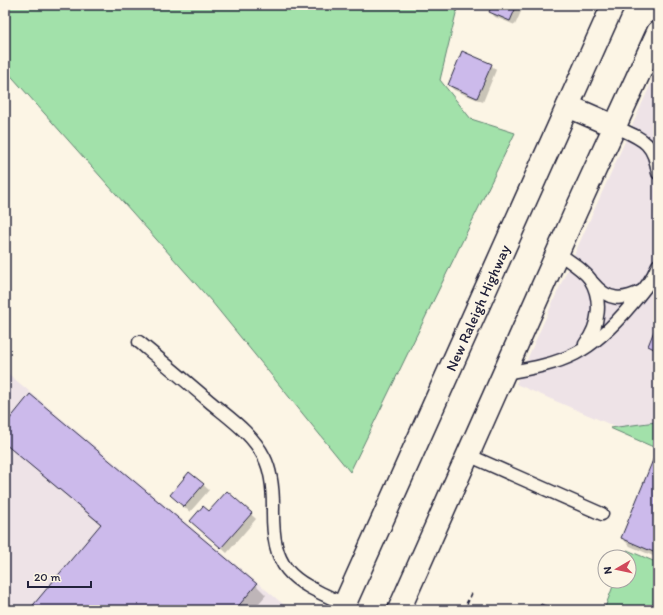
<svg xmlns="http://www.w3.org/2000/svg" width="663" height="615" viewBox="0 0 663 615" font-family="Itim,sans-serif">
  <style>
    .built { fill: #eee3e7 }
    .green { fill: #a2e1aa; stroke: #628272 }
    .shadow { fill: #0003 }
    .building { fill: #ccbaeb; stroke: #22223b }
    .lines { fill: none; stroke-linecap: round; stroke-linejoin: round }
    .service-casing { stroke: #22223b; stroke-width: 15 }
    .trunk-casing { stroke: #22223b; stroke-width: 25 }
    .path { stroke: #22223b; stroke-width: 2.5; stroke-dasharray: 4 3; stroke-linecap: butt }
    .service { stroke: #fcf5e5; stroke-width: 12 }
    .trunk { stroke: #fcf5e5; stroke-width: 22 }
    .labels { text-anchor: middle; stroke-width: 3; stroke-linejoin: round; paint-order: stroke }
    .street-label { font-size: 15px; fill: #22223b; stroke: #fcf5e5 }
  </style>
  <rect width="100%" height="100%" fill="#fcf5e5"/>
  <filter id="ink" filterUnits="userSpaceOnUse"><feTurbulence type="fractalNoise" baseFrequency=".025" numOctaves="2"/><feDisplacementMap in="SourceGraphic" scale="8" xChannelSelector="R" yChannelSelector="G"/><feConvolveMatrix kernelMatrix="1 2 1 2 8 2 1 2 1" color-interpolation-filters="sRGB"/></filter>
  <g filter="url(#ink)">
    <g class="built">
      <path d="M658,68V429L637,436L516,384Z"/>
      <path d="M5,371L290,610H5Z"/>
    </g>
    <g class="green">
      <path d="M12,5H458L440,80L471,119L515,133L350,472L212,302L5,69V12Z"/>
      <path d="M658,421V449L610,428L656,422Z"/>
      <path d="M627,550L658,563V610H604L615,581H629V557H625Z"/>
    </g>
    <g class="shadow">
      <path d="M493,5H524L515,25L495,17L490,11Z"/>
      <path d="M491,65L496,70L483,102L454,90L449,85Z"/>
      <path d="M5,426L256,585L266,595L253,610H30L101,525L5,444Z"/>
      <path d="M658,458V558L630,546L622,538Z"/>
      <path d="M190,473L209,490L190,512L176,500Z"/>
      <path d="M227,492L256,519L227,553L197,526Z"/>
    </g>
    <g class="building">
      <path d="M492,5H517L510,21L489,12Z"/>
      <path d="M462,51L492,64L477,98L448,85Z"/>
      <path d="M654,331L658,333V351L648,346Z"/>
      <path d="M30,394L257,584L235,610H29L101,524L5,444V425Z"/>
      <path d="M655,455L658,457V554L621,538Z"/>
      <path d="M189,472L204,484L184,507L170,495Z"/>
      <path d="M227,491L252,513L221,548L190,521L203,506L209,511Z"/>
      <path d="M541,604L555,610H538Z"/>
    </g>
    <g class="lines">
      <defs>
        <g id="service">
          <path d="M616,127C642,139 654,142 658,173"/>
          <path d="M558,253C569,261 582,268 590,279C603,300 599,326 585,344"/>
          <path d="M593,283C608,301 622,301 642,291"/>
          <path d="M139,342C163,362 186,381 209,401C229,418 252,433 264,457C272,472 273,490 273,507C272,572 290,579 344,604"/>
          <path d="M505,373C566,363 590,354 631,305C641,293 652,281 658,265"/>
          <path d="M468,455L602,514"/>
        </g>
        <g id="trunk">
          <path d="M568,106L616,127"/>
          <path d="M342,610L613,5"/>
          <path d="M399,610L576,211L658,32"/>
        </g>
      </defs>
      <use href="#service" class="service-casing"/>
      <use href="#trunk" class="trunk-casing"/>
      <path class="path" d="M464,610L472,592"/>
      <use href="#service" class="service"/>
      <use href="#trunk" class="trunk"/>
    </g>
  </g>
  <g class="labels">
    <g class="street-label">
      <text transform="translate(478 308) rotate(-66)" y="5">New Raleigh Highway</text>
    </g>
  </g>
  <rect width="663" height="615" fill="none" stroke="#fcf5e5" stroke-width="20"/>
  <rect x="10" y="10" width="643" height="595" fill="none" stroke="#22223b" stroke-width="1.5" filter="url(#ink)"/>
  <g transform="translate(617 569) rotate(261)"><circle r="19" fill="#fcf5e5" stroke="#a5a1a1"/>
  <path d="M0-3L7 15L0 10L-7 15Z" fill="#d1495b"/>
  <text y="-6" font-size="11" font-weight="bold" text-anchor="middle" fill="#22223b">N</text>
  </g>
  <path d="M28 581v6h63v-6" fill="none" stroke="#22223b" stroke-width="2"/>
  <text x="34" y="581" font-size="12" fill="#22223b" stroke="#fcf5e5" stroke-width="3" paint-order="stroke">20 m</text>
</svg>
